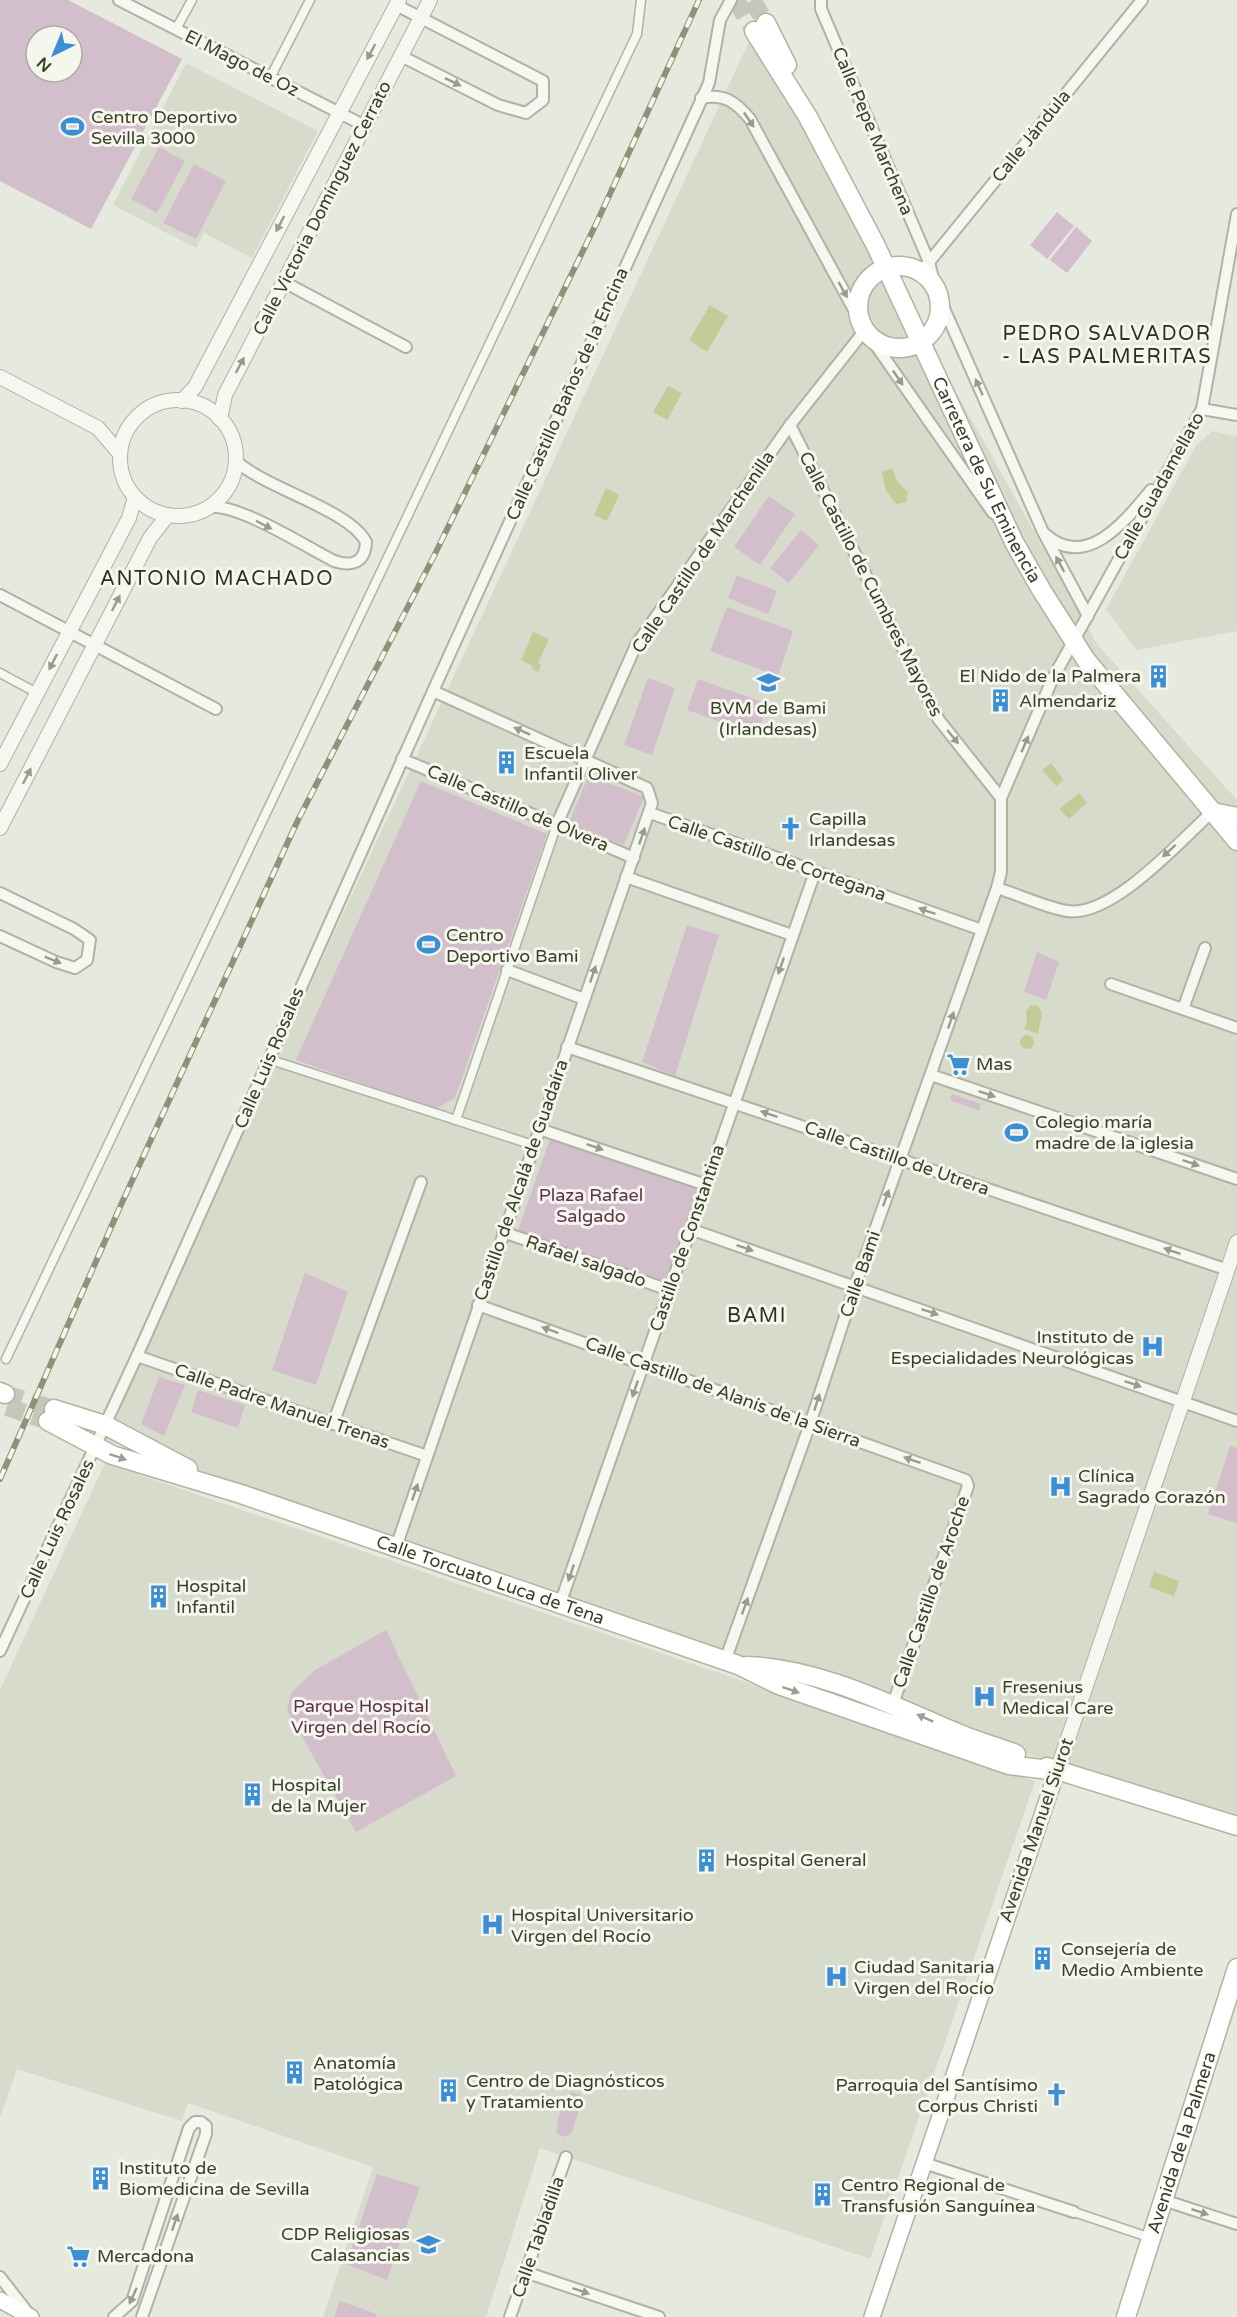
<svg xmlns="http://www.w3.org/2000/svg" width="1237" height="2317" viewBox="0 0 1237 2317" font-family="'Varela Round',sans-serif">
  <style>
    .built { fill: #d7dbcc }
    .green { fill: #d3bfcc; fill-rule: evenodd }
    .water { fill: #c4cb97 }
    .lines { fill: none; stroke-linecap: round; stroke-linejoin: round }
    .primary-tunnel { stroke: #c4c7b9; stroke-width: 18; stroke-dasharray: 18 9; stroke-linecap: butt }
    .pedestrian-casing { stroke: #afb3a3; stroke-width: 11 }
    .minor-casing { stroke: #afb3a3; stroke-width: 14 }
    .tertiary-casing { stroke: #afb3a3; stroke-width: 16 }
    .secondary-casing { stroke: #afb3a3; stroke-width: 18 }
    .primary-casing { stroke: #b0b59d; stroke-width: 21 }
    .pedestrian { stroke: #f5f7f1; stroke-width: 8 }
    .minor { stroke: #f5f7f1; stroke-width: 10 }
    .tertiary { stroke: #f5f7f1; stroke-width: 14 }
    .secondary { stroke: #fff; stroke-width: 15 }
    .primary { stroke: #fff; stroke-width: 18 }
    .rail-casing { stroke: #8c9377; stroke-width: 6 }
    .rail { stroke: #f5f6ee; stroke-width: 4; stroke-dasharray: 11; stroke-linecap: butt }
    .oneway { fill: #989c8c }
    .oneway2 { fill: #9ca093 }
    .labels { text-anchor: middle; stroke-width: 6; stroke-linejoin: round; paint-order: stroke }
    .street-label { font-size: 18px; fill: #3a4027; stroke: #f5f6ee }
    .poi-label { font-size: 18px; fill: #3a4027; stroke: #f5f6ee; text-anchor: start }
    .park-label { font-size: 18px; fill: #5d334b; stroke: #f5f6ee }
    .neighbourhood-label { font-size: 20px; letter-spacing: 1.5px; fill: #2a3119; stroke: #f5f6ee }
  </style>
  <rect width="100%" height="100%" fill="#e6e9de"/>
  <g class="built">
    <path d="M754,31L1097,644L1237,800V1825L99,1438Z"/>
    <path d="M186,63L318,131L252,258L204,233L196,248L113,205Z"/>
    <path d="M1212,431L1237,436V631L1136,650L1106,609L1196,446Z"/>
    <path d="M105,1463L1035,1781L870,2259L540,2148L486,2317H323L373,2167L188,2103L182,2121L17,2069L0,2118V1690Z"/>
  </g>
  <g class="green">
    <path d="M0,0H68L182,59L91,229L0,181ZM36,36H72V72H36Z"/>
    <path d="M159,147L185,161L157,213L131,199Z"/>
    <path d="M194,164L226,181L196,239L163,223Z"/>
    <path d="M1057,212L1074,226L1047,259L1030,245Z"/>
    <path d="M1076,227L1092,241L1067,273L1050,260Z"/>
    <path d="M769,496L795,514L760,565L734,547Z"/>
    <path d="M801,530L819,545L789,583L770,568Z"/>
    <path d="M737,575L777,591L768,614L728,598Z"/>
    <path d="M727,607L793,631L778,676L710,651Z"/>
    <path d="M648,678L675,688L652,755L624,745Z"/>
    <path d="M698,679L768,704L757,735L687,710Z"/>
    <path d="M589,775L644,797L624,845L569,822Z"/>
    <path d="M421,781L547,834L455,1098L435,1109L296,1060Z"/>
    <path d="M687,925L719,935L675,1076L642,1062Z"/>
    <path d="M1037,952L1059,962L1046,1000L1024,992Z"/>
    <path d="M952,1094L981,1104L979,1111L950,1100Z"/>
    <path d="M551,1136L699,1188L665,1286L517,1233Z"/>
    <path d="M305,1273L348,1292L316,1385L272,1370Z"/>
    <path d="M159,1377L185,1385L164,1436L141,1424Z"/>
    <path d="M198,1390L245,1405L238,1428L191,1412Z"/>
    <path d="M1230,1446L1237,1448V1523L1208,1514Z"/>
    <path d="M386,1630L456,1776L356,1832L287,1710L291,1693L315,1670Z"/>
    <path d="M572,2092L581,2095L582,2101L571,2134L564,2137L557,2134C555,2123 564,2098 572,2092Z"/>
    <path d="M377,2174L420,2187L387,2280L346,2264Z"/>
    <path d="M340,2301L377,2314L376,2317H334Z"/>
  </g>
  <g class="water">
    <path d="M710,305L728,316L707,352L689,340Z"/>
    <path d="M668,386L682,393L667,420L653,412Z"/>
    <path d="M892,468L898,483L908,492L906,502L896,504L886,491L882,472Z"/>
    <path d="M606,488L619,495L607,521L594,515Z"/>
    <path d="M533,632L549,639L538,663L541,665L538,672L532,669L533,666L521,660Z"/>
    <path d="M1051,763L1064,780L1056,786L1042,770Z"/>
    <path d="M1079,793L1087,803L1069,819L1059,809Z"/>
    <path d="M1031,1005L1038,1006L1042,1013L1038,1034L1024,1029L1027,1021L1026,1011Z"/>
    <circle cx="1027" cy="1042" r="7"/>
    <path d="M1154,1572L1179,1581L1174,1596L1149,1587Z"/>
  </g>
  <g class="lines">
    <g class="primary-tunnel">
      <path d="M736,0L754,31"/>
      <path d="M752,0L766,23"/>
      <path d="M5,1394L54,1409"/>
      <path d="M7,1407L48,1421"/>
    </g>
    <defs>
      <g id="pedestrian">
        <path d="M176,29L192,0"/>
        <path d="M270,78L310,0"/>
        <path d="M0,673L37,693"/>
        <path d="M268,1059L533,1145"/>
        <path d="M456,1120L557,824"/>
        <path d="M6,1359L637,34L641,0"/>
        <path d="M1074,2212L1151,2238"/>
      </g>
      <g id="minor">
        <path d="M119,0L365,126"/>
        <path d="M821,0V9L929,262L936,290"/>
        <path d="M396,5L543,81V100L526,113L498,105L401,56"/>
        <path d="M701,98C724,93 736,102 750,119L865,330L993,513"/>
        <path d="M921,272L1142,0"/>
        <path d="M284,282L406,347"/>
        <path d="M939,297L1043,532L1088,616"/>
        <path d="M1202,409L1237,415"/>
        <path d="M790,425L939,720L1001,798"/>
        <path d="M209,507C240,504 304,546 334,561C352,567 365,563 366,542C350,510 267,489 236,461"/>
        <path d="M1045,534C1086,572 1127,519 1151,490"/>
        <path d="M0,595L216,709"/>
        <path d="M402,759L634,858"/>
        <path d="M650,813L982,930"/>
        <path d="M557,824L636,645L790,425L865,330"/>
        <path d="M626,877L792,935"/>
        <path d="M997,888C1020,895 1044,907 1067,911C1112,918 1180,841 1212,812"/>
        <path d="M0,893L74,929L90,940L87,960L75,968L56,962L0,936"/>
        <path d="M507,970L584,999"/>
        <path d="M1111,984L1237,1028"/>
        <path d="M1183,1009L1205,948"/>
        <path d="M567,1047L1228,1270"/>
        <path d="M931,1075L1237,1179"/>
        <path d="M539,1129L706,1185"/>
        <path d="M690,1229L1237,1421"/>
        <path d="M503,1232L669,1290"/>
        <path d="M478,1305L966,1480L968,1486L893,1704"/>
        <path d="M137,1356L427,1456"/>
        <path d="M333,1424L421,1182"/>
        <path d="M396,1547L652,803L647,788L433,691"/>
        <path d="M560,1604L815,872"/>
        <path d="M0,1651L137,1356L433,691L709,83L720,20L731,0"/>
        <path d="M725,1661L810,1424L855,1286L997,888L1001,872V798L1053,678L1202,409L1237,214"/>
        <path d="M924,2163L1074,2212"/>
        <path d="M1163,2200L1237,2224"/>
        <path d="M525,2272L659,2317"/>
        <path d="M0,2277L29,2314"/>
        <path d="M114,2317L132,2301L189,2128L195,2122H201L206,2126V2134L142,2317"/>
        <path d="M510,2317L566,2157"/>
      </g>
      <g id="tertiary">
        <path d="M0,377L98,428L120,454"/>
        <circle cx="178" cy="458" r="58"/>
        <path d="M182,401L195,387L399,0"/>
        <path d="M220,419L225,395L430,0"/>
        <path d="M0,764L129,518L135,497"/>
        <path d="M0,828L150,538L168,515"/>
        <path d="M1057,1771L1237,1242"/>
      </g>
      <g id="secondary">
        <path d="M0,2300L31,2317"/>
        <path d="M872,2317L1057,1771"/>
      </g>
      <g id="primary">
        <path d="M766,23L787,65"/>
        <path id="s1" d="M754,31L808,117L876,246L1014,542L1042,591L1086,660L1237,841"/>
        <circle cx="899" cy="307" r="41"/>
        <path d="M1212,812L1237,817"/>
        <path d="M0,1392L5,1394"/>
        <path d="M54,1409L105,1425L188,1469"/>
        <path id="s2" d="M48,1421L112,1455L241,1494L738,1665L779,1685L1009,1765L1057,1771"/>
        <path d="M747,1666C818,1668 891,1705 955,1732C975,1741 996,1746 1016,1754"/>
        <path d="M1047,1767L1237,1826"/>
        <path id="s3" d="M1126,2317L1237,1968"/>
      </g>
    </defs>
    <use href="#pedestrian" class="pedestrian-casing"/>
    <use href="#minor" class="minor-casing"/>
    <use href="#tertiary" class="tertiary-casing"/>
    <use href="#secondary" class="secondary-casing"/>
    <use href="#primary" class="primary-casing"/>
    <use href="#pedestrian" class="pedestrian"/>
    <use href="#minor" class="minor"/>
    <use href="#tertiary" class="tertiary"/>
    <use href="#secondary" class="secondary"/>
    <use href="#primary" class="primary"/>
    <defs>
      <path id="rail" d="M0,1479L120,1207L298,820L434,556L597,222L699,0"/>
    </defs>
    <use href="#rail" class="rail-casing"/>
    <use href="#rail" class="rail"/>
  </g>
  <defs><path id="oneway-solid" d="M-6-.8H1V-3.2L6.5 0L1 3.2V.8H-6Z" transform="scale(1.5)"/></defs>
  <g class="oneway">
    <use href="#oneway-solid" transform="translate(371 52) rotate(118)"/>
    <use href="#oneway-solid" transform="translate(453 82) rotate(26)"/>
    <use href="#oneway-solid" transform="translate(749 120) rotate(56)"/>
    <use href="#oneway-solid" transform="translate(280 224) rotate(118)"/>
    <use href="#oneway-solid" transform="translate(843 290) rotate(61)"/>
    <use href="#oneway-solid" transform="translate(240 365) rotate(-62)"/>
    <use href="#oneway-solid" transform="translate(898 378) rotate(56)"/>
    <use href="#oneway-solid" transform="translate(979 387) rotate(-114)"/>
    <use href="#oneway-solid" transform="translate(264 525) rotate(28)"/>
    <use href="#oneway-solid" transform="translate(1060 564) rotate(-118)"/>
    <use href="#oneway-solid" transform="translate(116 603) rotate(-63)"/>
    <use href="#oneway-solid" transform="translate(53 662) rotate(117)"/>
    <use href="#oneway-solid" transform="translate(522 731) rotate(-156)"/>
    <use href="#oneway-solid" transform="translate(953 737) rotate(51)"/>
    <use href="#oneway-solid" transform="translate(1025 744) rotate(-67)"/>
    <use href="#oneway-solid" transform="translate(27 776) rotate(-63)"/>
    <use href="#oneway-solid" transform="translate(642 836) rotate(-71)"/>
    <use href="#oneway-solid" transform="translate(1169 851) rotate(138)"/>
    <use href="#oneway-solid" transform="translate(927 911) rotate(-161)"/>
    <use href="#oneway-solid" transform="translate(53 960) rotate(22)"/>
    <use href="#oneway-solid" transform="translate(781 966) rotate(109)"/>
    <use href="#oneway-solid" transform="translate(593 974) rotate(-71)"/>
    <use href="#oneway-solid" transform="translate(951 1020) rotate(-71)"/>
    <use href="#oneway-solid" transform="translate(987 1094) rotate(19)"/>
    <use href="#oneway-solid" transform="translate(769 1114) rotate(-161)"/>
    <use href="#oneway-solid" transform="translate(595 1147) rotate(19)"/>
    <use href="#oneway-solid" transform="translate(1191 1163) rotate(19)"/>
    <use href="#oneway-solid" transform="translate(886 1198) rotate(-70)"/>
    <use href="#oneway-solid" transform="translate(745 1248) rotate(19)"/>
    <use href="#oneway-solid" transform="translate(1172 1251) rotate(-161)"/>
    <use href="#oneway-solid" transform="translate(930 1312) rotate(19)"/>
    <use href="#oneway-solid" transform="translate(550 1330) rotate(-160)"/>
    <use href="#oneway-solid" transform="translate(1133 1384) rotate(19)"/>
    <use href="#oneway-solid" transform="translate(635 1389) rotate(109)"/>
    <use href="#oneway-solid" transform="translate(817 1402) rotate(-72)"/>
    <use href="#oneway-solid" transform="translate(912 1460) rotate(-161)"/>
    <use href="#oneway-solid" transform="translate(415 1492) rotate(-71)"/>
    <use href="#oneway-solid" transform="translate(571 1573) rotate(109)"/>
    <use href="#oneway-solid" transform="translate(745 1606) rotate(-70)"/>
    <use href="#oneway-solid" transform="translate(1200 2212) rotate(18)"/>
    <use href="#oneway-solid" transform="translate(175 2222) rotate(-71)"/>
    <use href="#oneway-solid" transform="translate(581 2291) rotate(19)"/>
    <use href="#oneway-solid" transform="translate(133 2296) rotate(115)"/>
  </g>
  <g class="oneway2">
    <use href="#oneway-solid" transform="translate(118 1457) rotate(19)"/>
    <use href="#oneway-solid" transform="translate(791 1690) rotate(19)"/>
    <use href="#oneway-solid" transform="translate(925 1718) rotate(-156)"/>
  </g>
  <defs>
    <symbol id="stadium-bare" viewBox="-9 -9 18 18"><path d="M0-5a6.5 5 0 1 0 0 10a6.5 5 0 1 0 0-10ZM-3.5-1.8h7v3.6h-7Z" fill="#3c8ed5" stroke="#f5f6ee" stroke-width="2.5" paint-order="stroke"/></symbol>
    <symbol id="building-bare" viewBox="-9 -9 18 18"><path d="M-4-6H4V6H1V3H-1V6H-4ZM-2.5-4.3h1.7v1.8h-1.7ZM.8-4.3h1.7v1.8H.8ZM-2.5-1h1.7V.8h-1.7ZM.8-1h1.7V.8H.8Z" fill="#3c8ed5" stroke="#f5f6ee" stroke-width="2.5" paint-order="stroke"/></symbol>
    <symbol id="school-bare" viewBox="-9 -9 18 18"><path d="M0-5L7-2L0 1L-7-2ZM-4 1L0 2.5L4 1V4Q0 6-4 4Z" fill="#3c8ed5" stroke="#f5f6ee" stroke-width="2.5" paint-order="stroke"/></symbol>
    <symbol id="church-bare" viewBox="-9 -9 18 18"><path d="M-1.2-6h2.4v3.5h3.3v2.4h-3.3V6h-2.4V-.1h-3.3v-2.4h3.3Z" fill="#3c8ed5" stroke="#f5f6ee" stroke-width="2.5" paint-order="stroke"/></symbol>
    <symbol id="supermarket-bare" viewBox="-9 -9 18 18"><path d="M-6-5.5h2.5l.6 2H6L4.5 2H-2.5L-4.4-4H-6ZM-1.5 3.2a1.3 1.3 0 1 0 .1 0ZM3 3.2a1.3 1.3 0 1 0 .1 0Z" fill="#3c8ed5" stroke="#f5f6ee" stroke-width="2.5" paint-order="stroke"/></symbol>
    <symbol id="hospital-bare" viewBox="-9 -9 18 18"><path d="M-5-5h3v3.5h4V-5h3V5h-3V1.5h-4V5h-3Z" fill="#3c8ed5" stroke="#f5f6ee" stroke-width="2.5" paint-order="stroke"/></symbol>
  </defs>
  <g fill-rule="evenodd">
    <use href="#stadium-bare" x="56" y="110" width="33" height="33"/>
    <use href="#building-bare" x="1142" y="660" width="33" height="33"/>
    <use href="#school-bare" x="752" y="666" width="33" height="33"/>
    <use href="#building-bare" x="984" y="684" width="33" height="33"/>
    <use href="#building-bare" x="490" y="746" width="33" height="33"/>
    <use href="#church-bare" x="774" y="812" width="33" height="33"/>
    <use href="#stadium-bare" x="412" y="928" width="33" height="33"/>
    <use href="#supermarket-bare" x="942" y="1048" width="33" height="33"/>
    <use href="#stadium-bare" x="1000" y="1116" width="33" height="33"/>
    <use href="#hospital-bare" x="1136" y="1330" width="33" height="33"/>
    <use href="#hospital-bare" x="1044" y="1470" width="33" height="33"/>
    <use href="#building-bare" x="142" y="1580" width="33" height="33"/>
    <use href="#hospital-bare" x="968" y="1680" width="33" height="33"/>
    <use href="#building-bare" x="236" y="1778" width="33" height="33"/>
    <use href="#building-bare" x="690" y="1844" width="33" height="33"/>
    <use href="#hospital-bare" x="476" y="1908" width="33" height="33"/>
    <use href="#building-bare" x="1026" y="1942" width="33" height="33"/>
    <use href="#hospital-bare" x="820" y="1960" width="33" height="33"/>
    <use href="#building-bare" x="278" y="2056" width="33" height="33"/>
    <use href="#building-bare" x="432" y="2074" width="33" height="33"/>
    <use href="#church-bare" x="1040" y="2078" width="33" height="33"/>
    <use href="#building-bare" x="84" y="2162" width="33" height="33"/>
    <use href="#building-bare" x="806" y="2178" width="33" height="33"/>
    <use href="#school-bare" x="412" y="2228" width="33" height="33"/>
    <use href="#supermarket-bare" x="62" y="2240" width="33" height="33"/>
  </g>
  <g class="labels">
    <g class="street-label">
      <text transform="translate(242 63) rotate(27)" y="6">El Mago de Oz</text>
      <text transform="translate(873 131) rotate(67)" y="6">Calle Pepe Marchena</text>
      <text transform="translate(1031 136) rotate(-51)" y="6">Calle Jándula</text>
      <text transform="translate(322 208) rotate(-63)" y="6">Calle Victoria Domínguez Cerrato</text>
      <text transform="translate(567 394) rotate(-66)" y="6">Calle Castillo Baños de la Encina</text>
      <text dy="6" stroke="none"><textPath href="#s1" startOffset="506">Carretera de Su Eminencia</textPath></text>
      <text transform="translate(1159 486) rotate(-61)" y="6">Calle Guadamellato</text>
      <text transform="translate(703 552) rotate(-56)" y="6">Calle Castillo de Marchenilla</text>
      <text transform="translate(871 584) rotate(63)" y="6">Calle Castillo de Cumbres Mayores</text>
      <text transform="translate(518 808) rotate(23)" y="6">Calle Castillo de Olvera</text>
      <text transform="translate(777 858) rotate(19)" y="6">Calle Castillo de Cortegana</text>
      <text transform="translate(269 1058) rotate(-67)" y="6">Calle Luis Rosales</text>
      <text transform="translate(897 1158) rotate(19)" y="6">Calle Castillo de Utrera</text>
      <text transform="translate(521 1180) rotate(-71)" y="6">Castillo de Alcalá de Guadaíra</text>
      <text transform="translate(687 1238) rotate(-71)" y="6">Castillo de Constantina</text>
      <text transform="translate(586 1261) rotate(19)" y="6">Rafael salgado</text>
      <text transform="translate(860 1274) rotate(-71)" y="6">Calle Bami</text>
      <text transform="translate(723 1392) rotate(20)" y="6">Calle Castillo de Alanís de la Sierra</text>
      <text transform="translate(282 1406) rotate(19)" y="6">Calle Padre Manuel Trenas</text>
      <text transform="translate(57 1529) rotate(-65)" y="6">Calle Luis Rosales</text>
      <text dy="6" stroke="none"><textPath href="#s2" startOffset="471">Calle Torcuato Luca de Tena</textPath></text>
      <text transform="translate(931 1592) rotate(-71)" y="6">Calle Castillo de Aroche</text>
      <text transform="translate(1036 1830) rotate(-71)" y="6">Avenida Manuel Siurot</text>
      <text dy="6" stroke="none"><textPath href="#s3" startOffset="183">Avenida de la Palmera</textPath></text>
      <text transform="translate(538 2237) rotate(-71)" y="6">Calle Tabladilla</text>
    </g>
    <g class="poi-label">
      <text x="91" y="123">Centro Deportivo<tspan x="91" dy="21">Sevilla 3000</tspan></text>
      <text x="1141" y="682" text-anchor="end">El Nido de la Palmera</text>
      <text x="1019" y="707">Almendariz</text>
      <text x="768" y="714" text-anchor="middle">BVM de Bami<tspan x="768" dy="21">(Irlandesas)</tspan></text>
      <text x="524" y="759">Escuela<tspan x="524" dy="21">Infantil Oliver</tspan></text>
      <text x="809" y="825">Capilla<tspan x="809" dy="21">Irlandesas</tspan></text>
      <text x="446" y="941">Centro<tspan x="446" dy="21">Deportivo Bami</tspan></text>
      <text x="976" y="1070">Mas</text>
      <text x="1035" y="1128">Colegio maría<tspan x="1035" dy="21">madre de la iglesia</tspan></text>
      <text x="1134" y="1343" text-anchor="end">Instituto de<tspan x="1134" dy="21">Especialidades Neurológicas</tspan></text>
      <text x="1078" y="1482">Clínica<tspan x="1078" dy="21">Sagrado Corazón</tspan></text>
      <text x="176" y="1592">Hospital<tspan x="176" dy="21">Infantil</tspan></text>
      <text x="1002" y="1693">Fresenius<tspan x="1002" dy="21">Medical Care</tspan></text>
      <text x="271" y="1791">Hospital<tspan x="271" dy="21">de la Mujer</tspan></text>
      <text x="725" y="1866">Hospital General</text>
      <text x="511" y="1921">Hospital Universitario<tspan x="511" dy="21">Virgen del Rocío</tspan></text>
      <text x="1061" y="1955">Consejería de<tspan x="1061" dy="21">Medio Ambiente</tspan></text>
      <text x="854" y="1973">Ciudad Sanitaria<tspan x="854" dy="21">Virgen del Rocío</tspan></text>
      <text x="313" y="2069">Anatomía<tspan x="313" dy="21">Patológica</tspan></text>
      <text x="466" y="2087">Centro de Diagnósticos<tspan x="466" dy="21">y Tratamiento</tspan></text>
      <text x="1038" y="2091" text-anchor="end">Parroquia del Santísimo<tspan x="1038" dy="21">Corpus Christi</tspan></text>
      <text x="119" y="2174">Instituto de<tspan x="119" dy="21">Biomedicina de Sevilla</tspan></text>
      <text x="841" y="2191">Centro Regional de<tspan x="841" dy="21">Transfusión Sanguínea</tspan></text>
      <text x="410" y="2240" text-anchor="end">CDP Religiosas<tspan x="410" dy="21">Calasancias</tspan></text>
      <text x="97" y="2262">Mercadona</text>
    </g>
    <g class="park-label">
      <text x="591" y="1201">Plaza Rafael<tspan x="591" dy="21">Salgado</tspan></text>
      <text x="361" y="1712">Parque Hospital<tspan x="361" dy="21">Virgen del Rocío</tspan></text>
    </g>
    <g class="neighbourhood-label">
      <text x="1107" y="340">PEDRO SALVADOR<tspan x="1107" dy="23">- LAS PALMERITAS</tspan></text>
      <text x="217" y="585">ANTONIO MACHADO</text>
      <text x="757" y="1322">BAMI</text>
    </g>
  </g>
  <g transform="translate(54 54) rotate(223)"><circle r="28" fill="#f5f6ee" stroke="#aaad9e" stroke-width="1.5"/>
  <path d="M0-4.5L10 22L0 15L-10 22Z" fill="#3c8ed5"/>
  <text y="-9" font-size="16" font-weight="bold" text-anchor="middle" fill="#3a4027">N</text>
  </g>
</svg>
